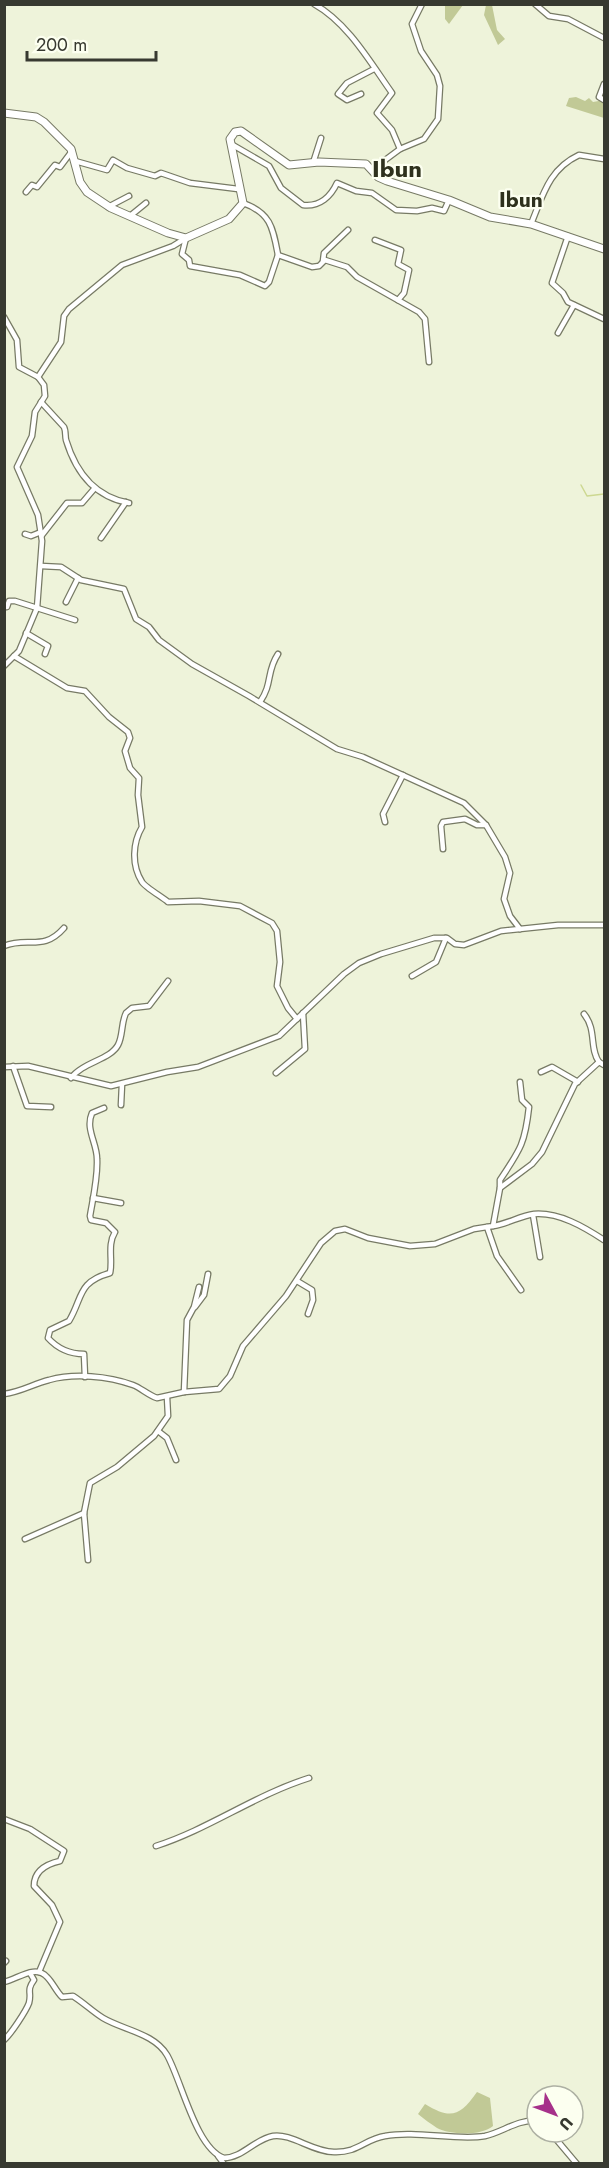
<svg xmlns="http://www.w3.org/2000/svg" width="609" height="2168" viewBox="0 0 609 2168" font-family="Jost,sans-serif">
  <style>
    .green { fill: #c1c996 }
    .lines { fill: none; stroke-linecap: round; stroke-linejoin: round }
    .stream { stroke: #cdd891; stroke-width: 1.5 }
    .street-casing { stroke: #777a65; stroke-width: 7 }
    .secondary-casing { stroke: #777a65; stroke-width: 9 }
    .street { stroke: #fff; stroke-width: 4.5 }
    .secondary { stroke: #fff; stroke-width: 7 }
    .labels { text-anchor: middle; stroke-width: 4.5; stroke-linejoin: round; paint-order: stroke }
    .quarter-label { font-size: 21px; font-weight: bold; fill: #2e311d; stroke: #fcfff0 }
    .district-label { font-size: 24px; font-weight: bold; fill: #2e311d; stroke: #fcfff0 }
  </style>
  <rect width="100%" height="100%" fill="#eef3da"/>
  <g class="green">
    <path d="M445,5H463L449,24L445,19Z"/>
    <path d="M486,5H492L497,30L505,39L498,45L484,15Z"/>
    <path d="M576,97L585,101L589,98L593,102L604,100V118L566,106L569,98Z"/>
    <path d="M477,2092L490,2098L493,2126C482,2136 450,2135 437,2128C431,2124 424,2119 418,2114L425,2104C451,2120 460,2116 477,2092Z"/>
  </g>
  <g class="lines">
    <path class="stream" d="M581,485L587,496L604,494"/>
    <defs>
      <g id="street">
        <path d="M314,4C348,23 370,62 392,93L377,113L392,130L400,149"/>
        <path d="M535,4L549,16L568,19L604,38"/>
        <path d="M604,84L599,97L604,100"/>
        <path d="M361,94L347,100L338,94L347,83L374,69"/>
        <path d="M231,144L269,166L281,188L303,205C320,207 331,196 337,183L356,191L372,193L396,210L417,211L432,208L444,211L449,200"/>
        <path d="M75,161L107,170L113,160L127,168L155,176L161,173L190,183L238,189"/>
        <path d="M313,163L321,138"/>
        <path d="M373,169L400,149L424,139L438,119L440,86L437,75L421,51L412,24L422,4"/>
        <path d="M26,192L32,185L37,187L55,165L60,167L72,151"/>
        <path d="M243,203C271,213 273,228 278,255L312,267L319,266L325,260L347,267L357,277L419,312L425,319L429,362"/>
        <path d="M108,207L129,196"/>
        <path d="M130,216L146,203"/>
        <path d="M531,224C543,195 549,169 579,155L604,159"/>
        <path d="M568,236L552,283L563,293L568,302L604,319"/>
        <path d="M186,238L182,254L189,260L190,266L240,275L265,286L269,282L278,255"/>
        <path d="M375,240L401,250L398,264L409,270L404,293L398,300"/>
        <path d="M323,261L324,253L348,230"/>
        <path d="M4,317L17,340L19,367L38,377"/>
        <path d="M558,333L574,305"/>
        <path d="M41,402L64,427C66,431 65,436 66,440C76,473 95,497 129,503"/>
        <path d="M25,534L31,536L41,532"/>
        <path d="M42,535L67,503H82L94,489"/>
        <path d="M101,538L126,502"/>
        <path d="M41,566L61,567L81,580L124,589L136,619L149,627L159,640L192,664L249,696L337,749L363,757L464,803L486,825L505,857L510,873L504,899L510,916L520,929"/>
        <path d="M66,602L78,578"/>
        <path d="M4,607H7L9,601H15L75,620"/>
        <path d="M26,633L48,646L45,654"/>
        <path d="M14,656L67,688L85,691L109,717L128,732L130,738L125,751L130,768L139,778L138,795L142,827C133,842 131,865 142,882C145,887 162,897 168,902L199,901L240,906L272,923L277,931L280,962L277,986L288,1008L297,1019"/>
        <path d="M4,666L19,651L37,608L42,541L38,515L17,467L32,436L35,412L45,396L44,385L38,377L61,342L64,316L69,309L122,265L173,246L186,238"/>
        <path d="M260,702C273,683 266,672 278,654"/>
        <path d="M385,822L383,814L403,775"/>
        <path d="M443,849L441,826L443,822L465,819L477,825H486"/>
        <path d="M4,946C28,936 43,952 64,928"/>
        <path d="M412,976L436,962L446,938"/>
        <path d="M584,1014C597,1030 589,1048 599,1062"/>
        <path d="M13,1066L27,1106L51,1107"/>
        <path d="M4,1067L28,1066L111,1086L167,1072L198,1067L279,1036L344,974L359,963L381,954L434,938H447L455,944L464,945L501,931L558,925H604"/>
        <path d="M541,1072L552,1067L578,1082"/>
        <path d="M276,1073L305,1049L303,1013"/>
        <path d="M71,1078C83,1062 110,1060 118,1045C123,1036 121,1023 126,1013L132,1008L149,1006L168,981"/>
        <path d="M121,1105L122,1084"/>
        <path d="M500,1188V1180C520,1150 525,1144 529,1107L522,1100L520,1082"/>
        <path d="M93,1198L121,1203"/>
        <path d="M533,1215L540,1257"/>
        <path d="M493,1226C507,1224 520,1216 534,1214C559,1212 584,1227 604,1240"/>
        <path d="M487,1227L497,1256L521,1290"/>
        <path d="M297,1281L312,1290L313,1300L308,1314"/>
        <path d="M195,1307L204,1295L208,1274"/>
        <path d="M85,1377L84,1354C70,1354 58,1349 48,1338L50,1330L69,1321C83,1298 77,1282 110,1273C113,1260 107,1245 115,1232L106,1223L91,1220L90,1216C93,1198 98,1177 97,1159C97,1143 85,1129 92,1113L104,1108"/>
        <path d="M184,1392L187,1320L194,1307L199,1287"/>
        <path d="M4,1394C21,1392 33,1384 49,1380C74,1373 108,1376 133,1385C141,1388 148,1395 157,1398L184,1392L219,1389L230,1376L243,1346L286,1296L321,1243L335,1231L345,1229L368,1238L410,1246L435,1244L474,1229L493,1226L500,1188L532,1164L542,1152L575,1084L599,1062L604,1065"/>
        <path d="M158,1431L167,1438L176,1460"/>
        <path d="M25,1539L84,1513"/>
        <path d="M88,1560L84,1513L90,1483L117,1467L154,1436L168,1416L167,1397"/>
        <path d="M4,1819L30,1829L64,1851L60,1861C47,1864 34,1871 34,1886L52,1905L60,1922L39,1972"/>
        <path d="M156,1846C209,1829 255,1795 309,1778"/>
        <path d="M4,1963L6,1961"/>
        <path d="M4,1982C18,1979 35,1964 47,1977C53,1983 56,1991 62,1997L73,1996C84,2003 93,2012 103,2018C123,2030 154,2033 167,2055C181,2079 196,2149 224,2158C242,2158 255,2139 273,2136C291,2133 313,2152 334,2152C358,2153 365,2139 385,2136C416,2130 457,2141 485,2136C503,2132 518,2119 537,2121"/>
        <path d="M4,2040C11,2034 26,2011 29,2003C32,1992 26,1991 34,1980L30,1973"/>
        <path d="M550,2132L577,2164"/>
        <path d="M218,2156L224,2164"/>
      </g>
      <path id="secondary" d="M4,113L36,117L44,122L71,149L80,182L87,192L111,208L168,233L186,238L229,219L243,203L230,139L235,132L241,131L289,165L319,162L366,164L378,177L387,181L449,200L490,217L531,224L604,249"/>
    </defs>
    <use href="#street" class="street-casing"/>
    <use href="#secondary" class="secondary-casing"/>
    <use href="#street" class="street"/>
    <use href="#secondary" class="secondary"/>
  </g>
  <g class="labels">
    <g class="quarter-label">
      <text x="521" y="207">Ibun</text>
    </g>
    <g class="district-label">
      <text x="397" y="177">Ibun</text>
    </g>
  </g>
  <rect width="609" height="2168" fill="none" stroke="#373930" stroke-width="12"/>
  <g transform="translate(555 2114) rotate(131)"><circle r="28" fill="#fcfff0" stroke="#adb0a3" stroke-width="1.5"/>
  <path d="M0-4.5L10 22L0 15L-10 22Z" fill="#a6318a"/>
  <text y="-9" font-size="16" font-weight="bold" text-anchor="middle" fill="#373930">U</text>
  </g>
  <path d="M27 51v9h129v-9" fill="none" stroke="#373930" stroke-width="3"/>
  <text x="36" y="51" font-size="18" fill="#373930" stroke="#fcfff0" stroke-width="4.5" paint-order="stroke">200 m</text>
</svg>
